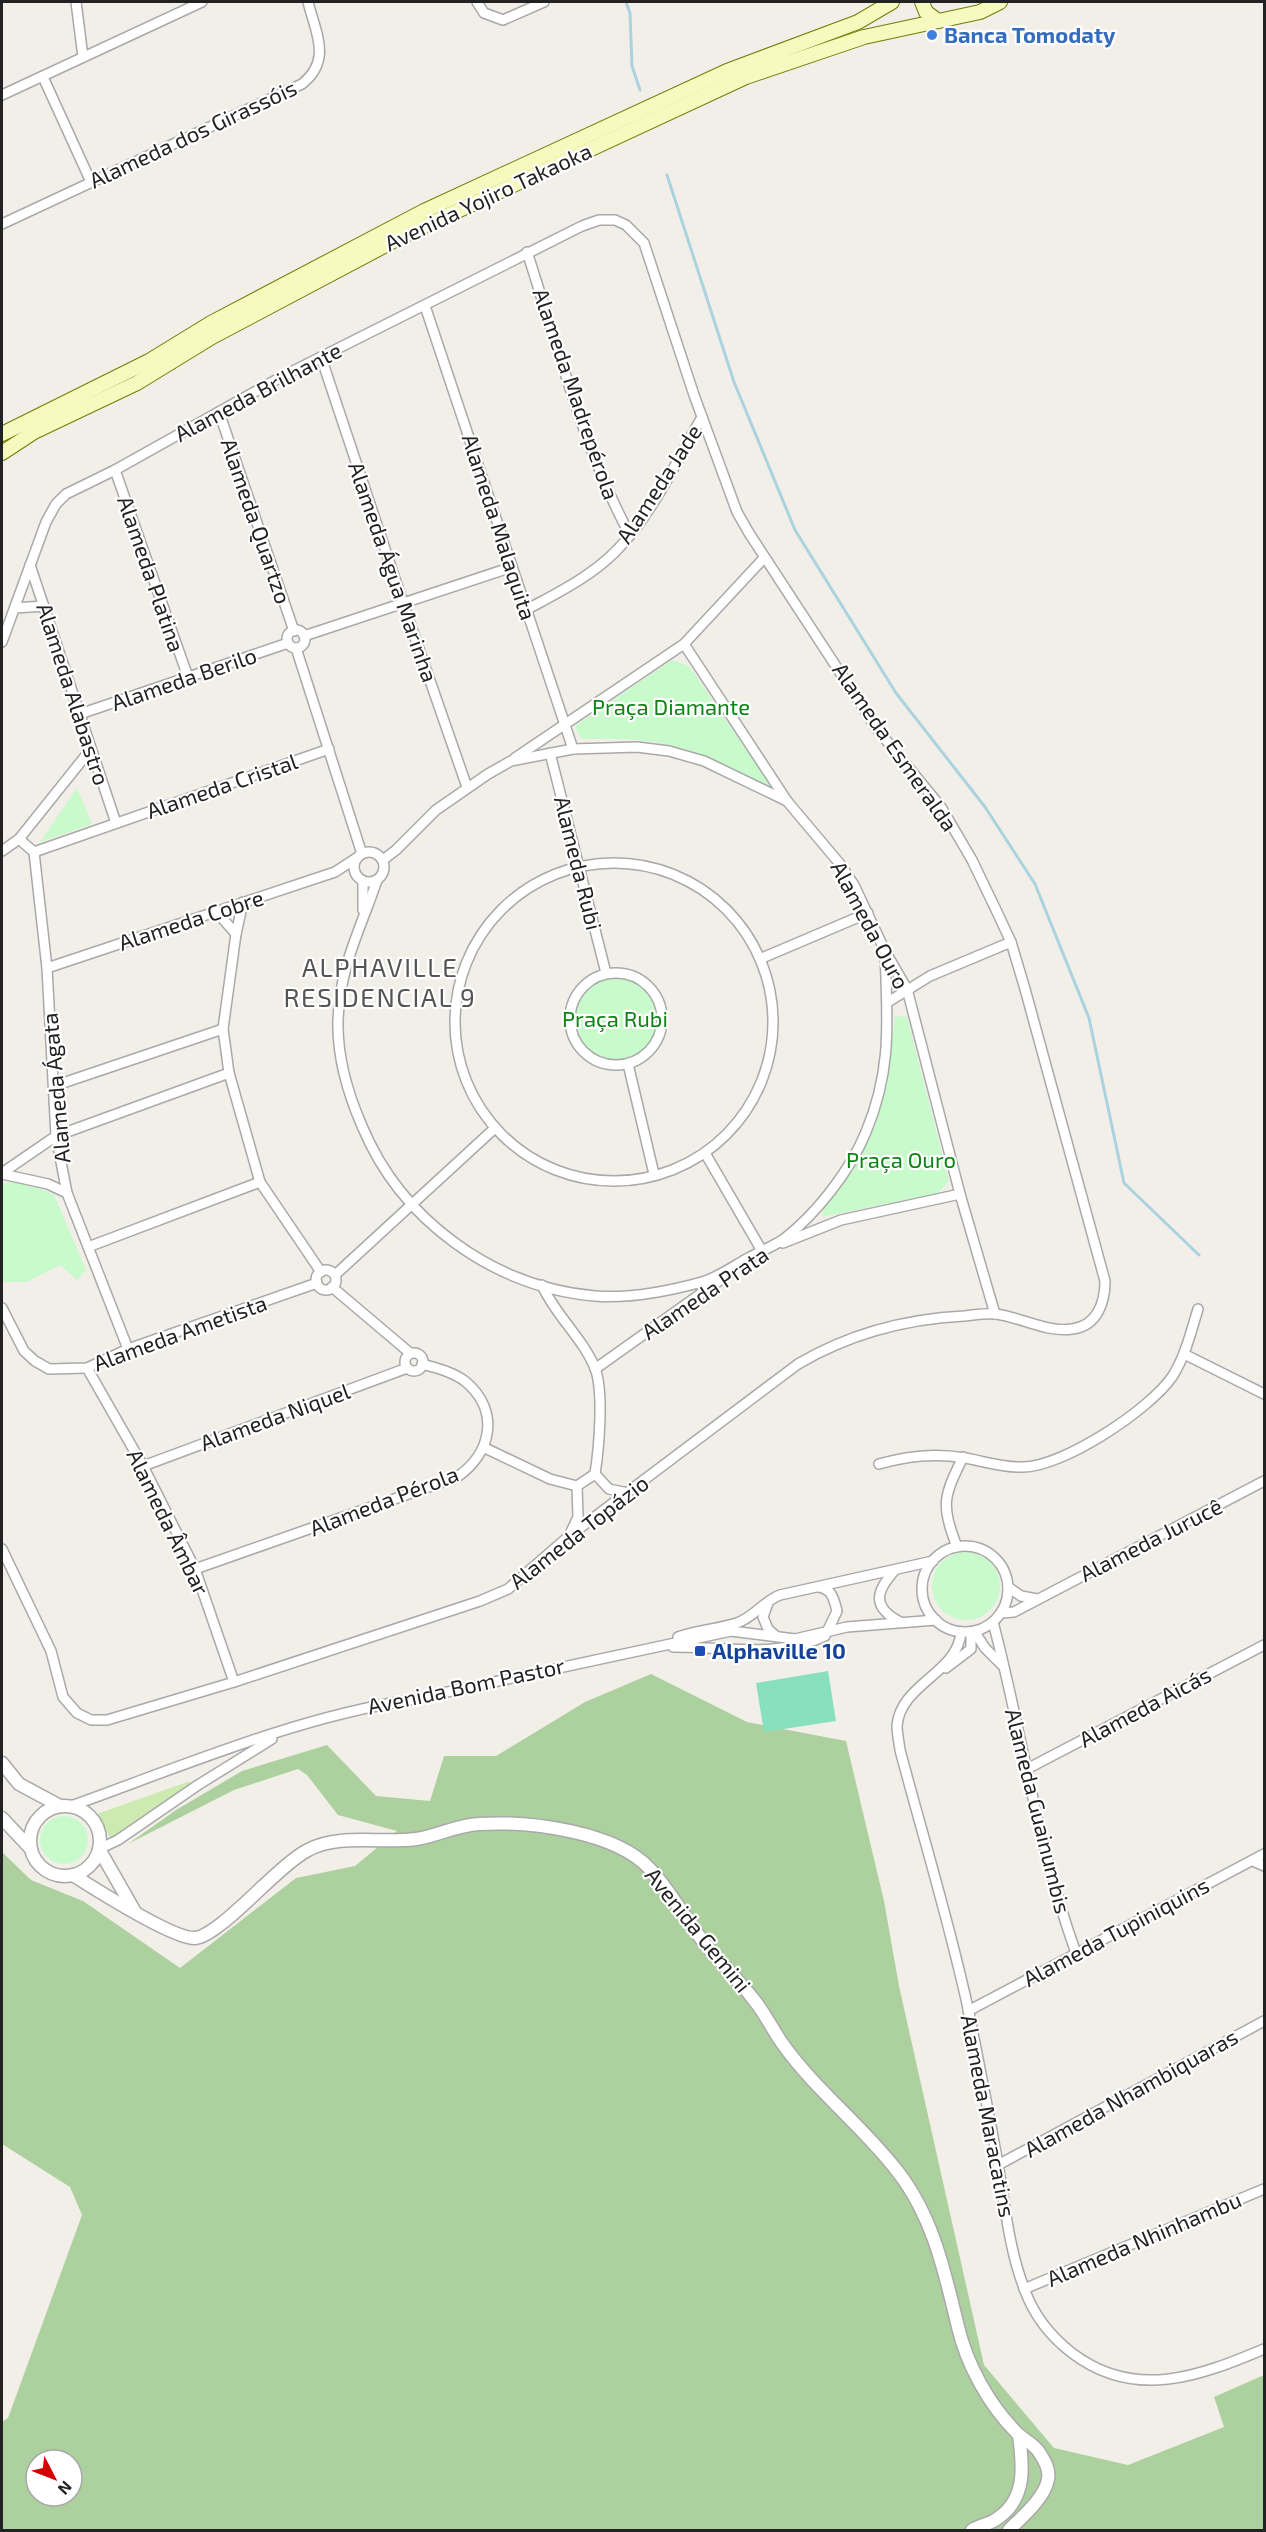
<svg xmlns="http://www.w3.org/2000/svg" width="1266" height="2532" viewBox="0 0 1266 2532" font-family="'Exo 2',sans-serif">
  <style>
    .grass { fill: #cdebb0 }
    .forest { fill: #add19e; fill-rule: evenodd }
    .park { fill: #c8facc }
    .pitch { fill: #88e0be }
    .lines { fill: none; stroke-linecap: round; stroke-linejoin: round }
    .stream { stroke: #aad3df; stroke-width: 3 }
    .minor-casing { stroke: #a9a9a9; stroke-width: 12 }
    .tertiary-casing { stroke: #a9a9a9; stroke-width: 15 }
    .secondary-casing { stroke: #707d05; stroke-width: 16 }
    .minor { stroke: #fff; stroke-width: 9 }
    .tertiary { stroke: #fff; stroke-width: 12 }
    .secondary { stroke: #f7fabf; stroke-width: 14 }
    .shop-dot { fill: #3f7fe0; stroke: #fff; stroke-width: 2 }
    .transit-dot { fill: #1a4fb4; stroke: #fff; stroke-width: 2 }
    .labels { text-anchor: middle; stroke-width: 4.5; stroke-linejoin: round; paint-order: stroke }
    .shop-label { font-size: 22px; font-weight: bold; fill: #366cbe; stroke: #fff; text-anchor: start }
    .street-label { font-size: 22px; fill: #222; stroke: #fff }
    .park-label { font-size: 22px; fill: #0c8416; stroke: #fff }
    .transit-label { font-size: 22px; font-weight: bold; fill: #164399; stroke: #fff; text-anchor: start }
    .quarter-label { font-size: 26px; letter-spacing: 1.5px; fill: #555; stroke: #fff }
  </style>
  <rect width="100%" height="100%" fill="#f2efe9"/>
  <path class="grass" d="M190,1781L187,1788L114,1838L109,1836L97,1814Z"/>
  <path class="forest" d="M651,1674L747,1722L846,1741L884,1901L899,1986L984,2365L1054,2448L1128,2465L1224,2427L1214,2397L1264,2375V2530H2V2422L8,2418L82,2215L70,2187L2,2144V1852L31,1880L83,1901L180,1968L296,1878L355,1866L397,1831L338,1815L307,1775L298,1769L234,1790L128,1844L176,1810L242,1771L327,1745L376,1796L430,1801L444,1756H496L585,1702ZM36,2460H72V2496H36Z"/>
  <g class="park">
    <path d="M672,660L689,666L773,789C741,773 709,755 674,746C644,738 611,739 581,739L575,726Z"/>
    <path d="M77,788L92,824L40,842Z"/>
    <circle cx="616" cy="1019" r="44"/>
    <path d="M895,1016L907,1017L949,1181L938,1193L822,1217L824,1205L855,1162L875,1122L888,1080Z"/>
    <path d="M16,1182L29,1184L54,1194L86,1270L77,1280L60,1265L27,1282H2V1183Z"/>
    <circle cx="966" cy="1586" r="34"/>
    <circle cx="64" cy="1840" r="24"/>
  </g>
  <path class="pitch" d="M828,1671L836,1721L764,1732L756,1683Z"/>
  <g class="lines">
    <g class="stream">
      <path d="M626,2L630,13L632,66L640,90"/>
      <path d="M667,175L734,382L795,530L896,693L985,807L1035,884L1089,1018L1124,1183L1199,1255"/>
    </g>
    <defs>
      <g id="minor">
        <path d="M76,2L83,57"/>
        <path d="M477,2L484,13L503,20L544,2"/>
        <path d="M43,77L91,182"/>
        <path d="M2,95L202,2"/>
        <path d="M2,224L302,84C332,60 316,34 308,2"/>
        <path d="M527,252C557,343 584,451 630,535"/>
        <path d="M425,306L573,749"/>
        <path d="M321,357L403,603L467,787"/>
        <path d="M219,412L294,631"/>
        <path d="M115,470L188,677"/>
        <path d="M30,565L116,823"/>
        <path d="M15,608L44,606"/>
        <path d="M526,610C557,593 590,577 615,552C652,515 676,462 702,417"/>
        <circle cx="296" cy="639" r="9"/>
        <path d="M304,636L512,567"/>
        <path d="M2,642L46,522L56,504L66,494L115,470L283,376L582,226L599,220H615L626,225L644,243L694,395L737,512L749,533L877,729L941,807L972,860L997,912L1011,942L1025,989L1105,1281C1105,1303 1097,1326 1072,1329C1047,1333 1020,1317 996,1314C986,1313 974,1315 964,1316C904,1319 849,1334 798,1364L568,1537L508,1589L480,1601L234,1682L107,1720H91L77,1713L63,1697L51,1651L2,1549"/>
        <path d="M684,644L787,801L840,864L854,885L885,951L907,989L960,1194L995,1314"/>
        <path d="M296,648L362,854"/>
        <path d="M80,714L288,643"/>
        <path d="M550,753L606,973"/>
        <path d="M515,758L684,644L764,558"/>
        <path d="M19,839L34,852L329,749"/>
        <path d="M2,851L19,839L91,749"/>
        <circle cx="369" cy="867" r="15"/>
        <path d="M34,852L47,968L56,1136L67,1193L128,1349"/>
        <path d="M383,860L396,850L436,810L488,774L511,761L573,749L637,747L669,751L704,761L787,801"/>
        <circle cx="614" cy="1022" r="159"/>
        <path d="M377,880C360,931 340,965 338,1020C337,1056 348,1094 362,1126C401,1220 493,1287 595,1296C630,1299 669,1291 702,1282C719,1277 735,1265 750,1257C761,1251 774,1246 784,1239C817,1213 850,1171 866,1132C893,1067 887,1018 885,951"/>
        <path d="M363,881V910"/>
        <path d="M243,902L236,934L223,1029L229,1073L260,1182L321,1272"/>
        <path d="M216,911L236,934"/>
        <path d="M762,958L868,913"/>
        <path d="M47,968L335,872L358,857"/>
        <circle cx="616" cy="1019" r="46"/>
        <path d="M888,1002L930,976L1011,942"/>
        <path d="M628,1064L654,1174"/>
        <path d="M54,1086L223,1029"/>
        <path d="M705,1153L762,1251"/>
        <path d="M2,1173L56,1136L229,1073"/>
        <path d="M2,1174L48,1184L67,1193"/>
        <path d="M783,1243L841,1220L960,1194"/>
        <path d="M88,1247L260,1182"/>
        <circle cx="326" cy="1280" r="10"/>
        <path d="M335,1275L495,1128"/>
        <path d="M542,1285C555,1315 582,1337 595,1368C604,1392 599,1448 595,1474L577,1486L578,1517L570,1534"/>
        <path d="M332,1287L410,1353"/>
        <path d="M2,1308L24,1351L35,1361L49,1369L87,1368L128,1349L317,1283"/>
        <circle cx="414" cy="1362" r="9"/>
        <path d="M1184,1354L1264,1394"/>
        <path d="M87,1368L143,1466L195,1569L234,1682"/>
        <path d="M595,1369L730,1273"/>
        <path d="M485,1448L550,1479L577,1486"/>
        <path d="M879,1464C908,1456 934,1453 965,1458C983,1461 1004,1468 1023,1467C1063,1467 1149,1410 1172,1377C1185,1357 1191,1332 1198,1309"/>
        <path d="M143,1466L407,1368"/>
        <path d="M595,1474L609,1489L628,1493"/>
        <circle cx="965" cy="1589" r="43"/>
        <path d="M957,1547C941,1504 943,1498 963,1457"/>
        <path d="M195,1569L457,1477C492,1453 500,1411 466,1382C454,1372 436,1368 422,1364"/>
        <path d="M895,1570C875,1592 872,1607 900,1622"/>
        <path d="M819,1587C832,1589 834,1599 837,1611L827,1632"/>
        <path d="M1008,1587L1021,1596L1037,1599"/>
        <path d="M768,1603L763,1617L768,1629L777,1637"/>
        <path d="M1001,1613L1014,1612L1264,1481"/>
        <path d="M993,1622C1022,1732 1037,1845 1076,1953"/>
        <path d="M974,1631L985,1648L1003,1666"/>
        <path d="M961,1632C958,1673 900,1684 897,1726C897,1733 899,1742 900,1750C923,1837 950,1924 969,2013C979,2063 989,2114 998,2164C1005,2205 1009,2249 1024,2288C1033,2314 1050,2336 1072,2353C1135,2401 1200,2376 1264,2349"/>
        <path d="M678,1637C697,1630 718,1629 737,1623C754,1617 764,1601 780,1595L933,1561"/>
        <path d="M673,1647C723,1647 779,1658 825,1636"/>
        <path d="M946,1668L971,1649V1632"/>
        <path d="M1025,1770L1264,1645"/>
        <path d="M71,1806C180,1767 297,1717 410,1700L731,1631L795,1639L847,1627L936,1620"/>
        <path d="M99,1849L118,1840L198,1785L272,1739"/>
        <path d="M1253,1861L1264,1866"/>
        <path d="M968,2011L1264,1854"/>
        <path d="M998,2165L1264,2021"/>
        <path d="M1024,2289L1264,2189"/>
      </g>
      <g id="tertiary">
        <path d="M2,1763L19,1784L60,1806"/>
        <circle cx="65" cy="1841" r="35"/>
        <path d="M2,1818L31,1849"/>
        <path d="M99,1849L135,1912"/>
        <path d="M73,1875C95,1889 173,1939 195,1938C220,1936 277,1866 308,1850C339,1833 381,1844 416,1839C437,1836 457,1825 479,1824C529,1821 615,1831 650,1869C670,1890 684,1917 702,1940C718,1961 738,1979 754,2000C765,2013 772,2029 782,2043C815,2090 863,2126 898,2172C933,2217 945,2273 958,2327C967,2365 989,2405 1017,2433C1024,2440 1033,2443 1039,2452C1044,2460 1050,2469 1048,2479C1045,2498 1022,2517 1009,2530"/>
        <path d="M972,2530C980,2525 991,2524 998,2518C1027,2498 1023,2465 1019,2435"/>
      </g>
      <g id="secondary">
        <path d="M922,2L926,12L938,21"/>
        <path d="M2,434L149,361L211,323L424,211L727,71L858,22L892,2"/>
        <path d="M2,453L34,432L137,383L212,337L399,238L746,77L864,37L980,12L1000,2"/>
      </g>
    </defs>
    <use href="#minor" class="minor-casing"/>
    <use href="#tertiary" class="tertiary-casing"/>
    <use href="#secondary" class="secondary-casing"/>
    <use href="#minor" class="minor"/>
    <use href="#tertiary" class="tertiary"/>
    <use href="#secondary" class="secondary"/>
  </g>
  <circle class="shop-dot" cx="932" cy="35" r="6"/>
  <rect class="transit-dot" x="694" y="1645" width="12" height="12" rx="3"/>
  <g class="labels">
    <g class="shop-label">
      <text x="944" y="43">Banca Tomodaty</text>
    </g>
    <g class="street-label">
      <text transform="translate(193 134) rotate(-25)" y="8">Alameda dos Girassóis</text>
      <text transform="translate(488 197) rotate(-25)" y="8">Avenida Yojiro Takaoka</text>
      <text transform="translate(258 392) rotate(-28)" y="8">Alameda Brilhante</text>
      <text transform="translate(576 394) rotate(71)" y="8">Alameda Madrepérola</text>
      <text transform="translate(659 484) rotate(-57)" y="8">Alameda Jade</text>
      <text transform="translate(256 521) rotate(71)" y="8">Alameda Quartzo</text>
      <text transform="translate(499 527) rotate(72)" y="8">Alameda Malaquita</text>
      <text transform="translate(393 572) rotate(71)" y="8">Alameda Água Marinha</text>
      <text transform="translate(151 574) rotate(71)" y="8">Alameda Platina</text>
      <text transform="translate(184 679) rotate(-19)" y="8">Alameda Berilo</text>
      <text transform="translate(73 694) rotate(72)" y="8">Alameda Alabastro</text>
      <text transform="translate(895 747) rotate(55)" y="8">Alameda Esmeralda</text>
      <text transform="translate(222 786) rotate(-19)" y="8">Alameda Cristal</text>
      <text transform="translate(578 863) rotate(76)" y="8">Alameda Rubi</text>
      <text transform="translate(191 920) rotate(-18)" y="8">Alameda Cobre</text>
      <text transform="translate(870 925) rotate(62)" y="8">Alameda Ouro</text>
      <text transform="translate(56 1088) rotate(-95)" y="8">Alameda Ágata</text>
      <text transform="translate(705 1293) rotate(-34)" y="8">Alameda Prata</text>
      <text transform="translate(180 1333) rotate(-20)" y="8">Alameda Ametista</text>
      <text transform="translate(275 1417) rotate(-20)" y="8">Alameda Niquel</text>
      <text transform="translate(384 1501) rotate(-21)" y="8">Alameda Pérola</text>
      <text transform="translate(168 1522) rotate(64)" y="8">Alameda Âmbar</text>
      <text transform="translate(579 1532) rotate(-38)" y="8">Alameda Topázio</text>
      <text transform="translate(1151 1540) rotate(-27)" y="8">Alameda Jurucê</text>
      <text transform="translate(466 1686) rotate(-12)" y="8">Avenida Bom Pastor</text>
      <text transform="translate(1145 1707) rotate(-28)" y="8">Alameda Aicás</text>
      <text transform="translate(1038 1811) rotate(76)" y="8">Alameda Guainumbis</text>
      <text transform="translate(698 1930) rotate(51)" y="8">Avenida Gemini</text>
      <text transform="translate(1116 1932) rotate(-28)" y="8">Alameda Tupiniquins</text>
      <text transform="translate(1131 2093) rotate(-29)" y="8">Alameda Nhambiquaras</text>
      <text transform="translate(988 2116) rotate(79)" y="8">Alameda Maracatins</text>
      <text transform="translate(1144 2239) rotate(-23)" y="8">Alameda Nhinhambu</text>
    </g>
    <g class="park-label">
      <text x="671" y="715">Praça Diamante</text>
      <text x="615" y="1027">Praça Rubi</text>
      <text x="901" y="1168">Praça Ouro</text>
    </g>
    <g class="transit-label">
      <text x="712" y="1659">Alphaville 10</text>
    </g>
    <g class="quarter-label">
      <text x="380" y="977">ALPHAVILLE<tspan x="380" dy="30">RESIDENCIAL 9</tspan></text>
    </g>
  </g>
  <rect width="1266" height="2532" fill="none" stroke="#222222" stroke-width="6"/>
  <g transform="translate(54 2478) rotate(132)"><circle r="28" fill="#ffffff" stroke="#a7a7a7" stroke-width="1.5"/>
  <path d="M0-4.5L10 22L0 15L-10 22Z" fill="#d40000"/>
  <text y="-9" font-size="16" font-weight="bold" text-anchor="middle" fill="#222222">N</text>
  </g>
</svg>
